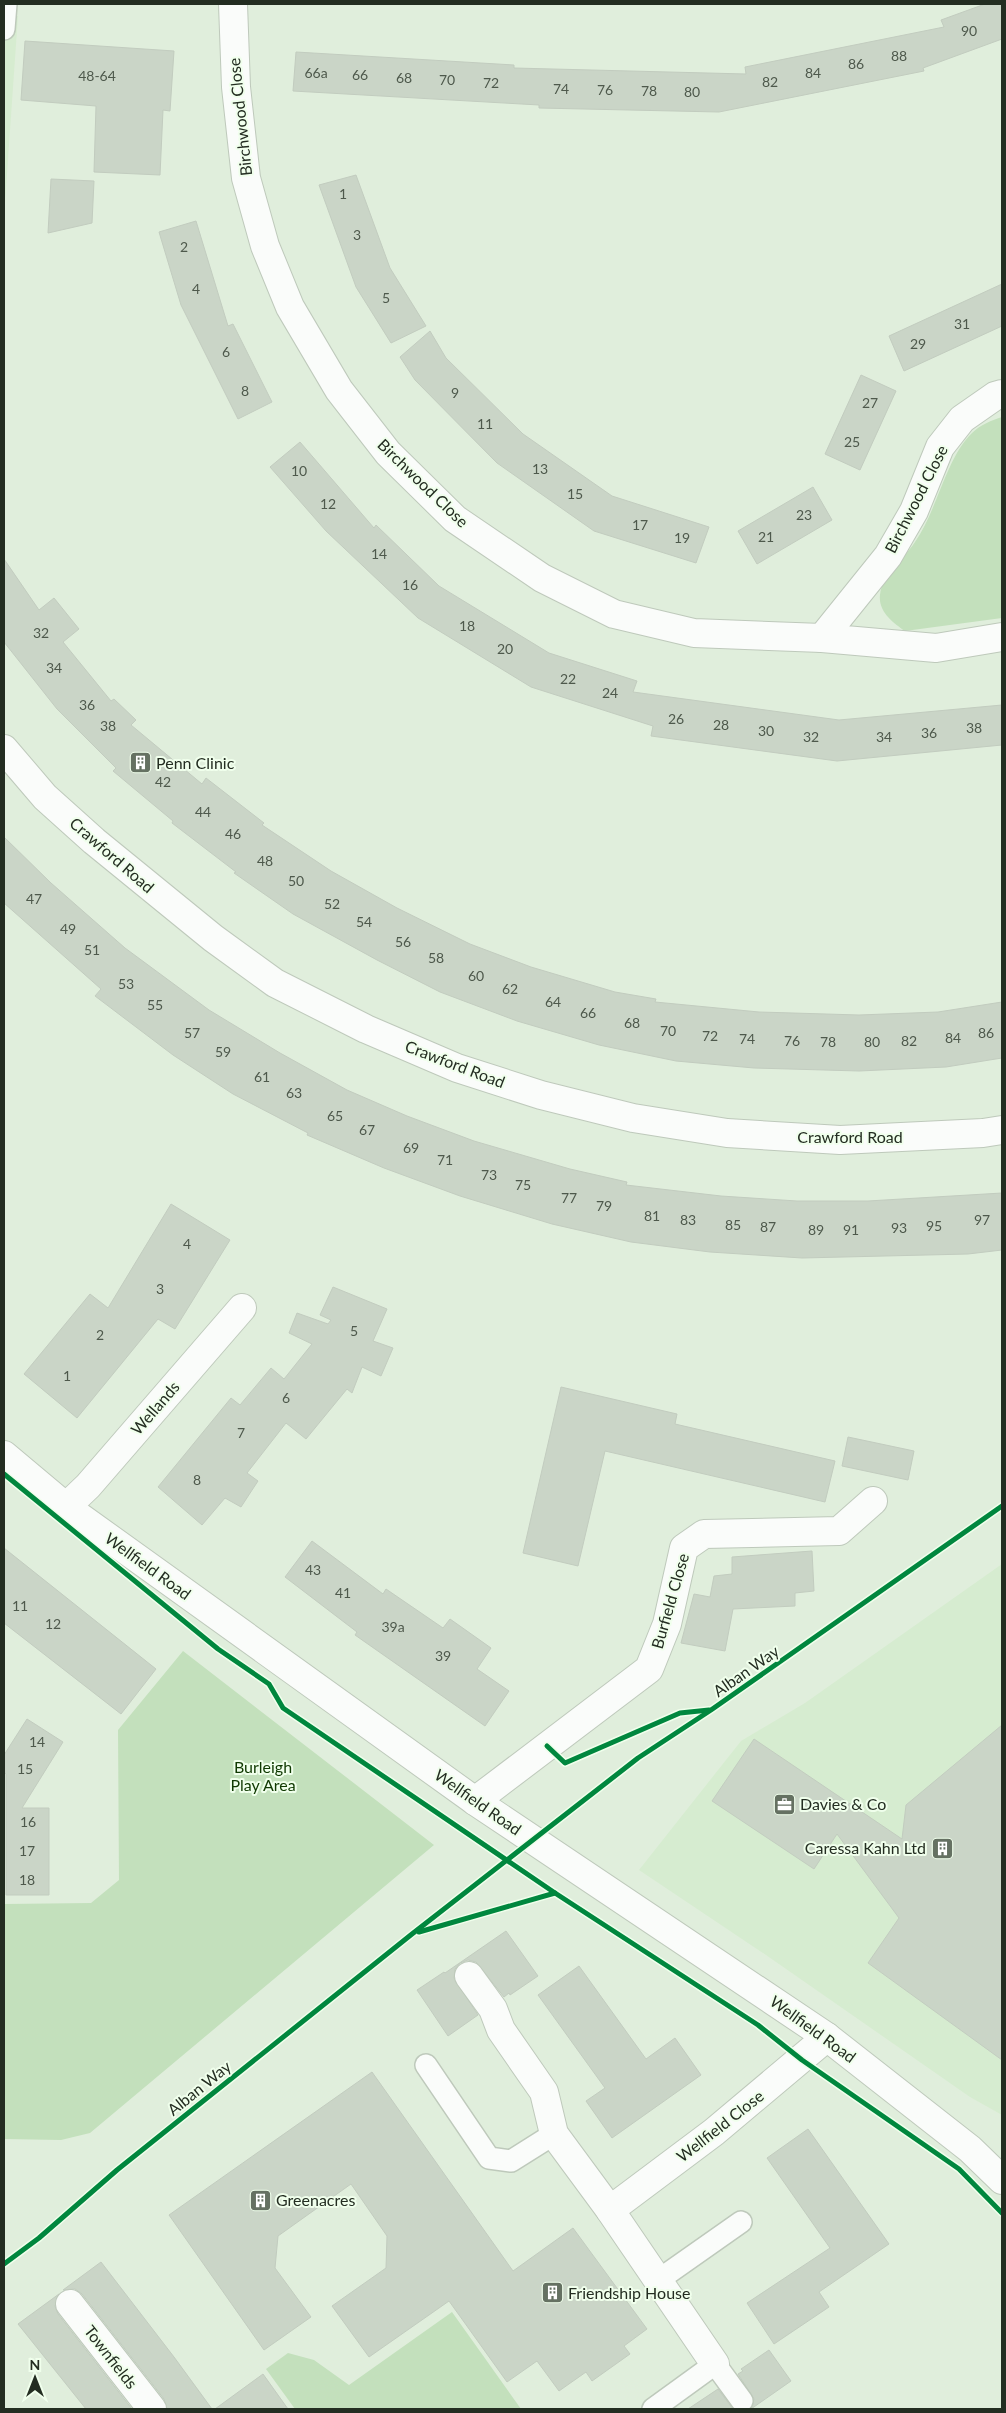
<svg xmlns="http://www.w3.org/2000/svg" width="1006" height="2413" viewBox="0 0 1006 2413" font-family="Lato,sans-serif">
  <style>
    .built { fill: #d6ecd0 }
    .green { fill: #c3e0bc }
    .building { fill: #cad5c7; stroke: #c2ccbf }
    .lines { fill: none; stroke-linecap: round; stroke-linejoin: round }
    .service-casing { stroke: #bec9bb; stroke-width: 24 }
    .minor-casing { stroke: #bec9bb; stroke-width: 30 }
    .secondary-casing { stroke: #bec9bb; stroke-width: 30 }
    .service { stroke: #fafcfa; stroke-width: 21 }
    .minor { stroke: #fafcfa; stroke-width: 28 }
    .secondary { stroke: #fafcfa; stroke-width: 28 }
    .cycleway-casing { stroke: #f0ffec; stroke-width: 8 }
    .cycleway { stroke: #00873e; stroke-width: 5 }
    .labels { text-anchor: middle; stroke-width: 4; stroke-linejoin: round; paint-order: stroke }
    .number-label { font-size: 14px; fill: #4e594c }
    .street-label { font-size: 16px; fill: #232d21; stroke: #f0ffec }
    .poi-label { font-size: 16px; fill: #232d21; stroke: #f0ffec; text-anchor: start }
    .park-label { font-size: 16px; fill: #0f3901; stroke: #f0ffec }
  </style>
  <rect width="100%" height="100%" fill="#e0eedc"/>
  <g class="built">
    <path d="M4,15L18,16L4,217Z"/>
    <path d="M1002,1564V2115L970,2097L766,1955L639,1870L741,1741L805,1703Z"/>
  </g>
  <g class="green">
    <path d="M1002,417V618L905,631C894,623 878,612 880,595C882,574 904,559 915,542C937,511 946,458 972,433C980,425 992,420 1002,417Z"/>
    <path d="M183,1651L434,1845L90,2133L61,2140L4,2139V1904L91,1903L119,1880L118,1730Z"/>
    <path d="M452,2312L521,2409H295L266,2369L288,2353L314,2360L349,2385Z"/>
  </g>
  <g class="building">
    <path d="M985,4H1002V39L923,68L924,71L719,112L539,108V105L293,91L296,52L514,65V68L746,74L745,67L944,27L941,20Z"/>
    <path d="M25,41L174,51L170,111L163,110L160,175L94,172L96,106L21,100Z"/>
    <path d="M356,175L390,268L426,326L391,343L356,287L319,185Z"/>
    <path d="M51,179L94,181L92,223L48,233Z"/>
    <path d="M196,221L228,326L233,324L272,402L238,419L181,305L159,232Z"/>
    <path d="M1002,284V326L904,371L889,336Z"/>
    <path d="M430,331L446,358L523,434L612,496L709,527L696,563L594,531L497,463L415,380L400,357Z"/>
    <path d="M861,375L896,391L860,470L825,454Z"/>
    <path d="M300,442L374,528L376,525L439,586L549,653L637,681L633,692L839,720L1002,705V745L837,761L651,736L653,726L531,687L418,618L326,531L270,467Z"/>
    <path d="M813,487L832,520L757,564L738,531Z"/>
    <path d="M4,559L39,610L54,598L79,629L63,642L111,701L114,699L136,720L131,725L202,784L206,778L264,823L262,825L331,871L397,908L470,944L531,967L615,992L656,999L655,1002L759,1012L859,1015L938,1012L1002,1002V1058L946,1067L859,1071L754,1068L676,1061L599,1045L517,1021L440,992L377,960L293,914L234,873L236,872L172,823L173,821L113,771L116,768L57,709L4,642Z"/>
    <path d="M4,837L51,883L125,948L209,1010L280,1053L347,1090L407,1116L474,1141L570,1169L627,1182L626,1185L721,1196L797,1201H868L1002,1193V1250L968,1254L802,1258L710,1252L631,1242L552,1224L460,1196L384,1168L307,1135L308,1133L233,1094L173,1055L95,996L101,989L4,903Z"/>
    <path d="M171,1204L230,1240L175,1329L158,1319L77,1418L24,1374L90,1294L108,1308Z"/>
    <path d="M333,1287L387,1309L373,1341L393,1348L381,1376L362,1367L352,1393L347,1389L306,1439L286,1423L247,1473L258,1481L241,1507L225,1498L202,1525L158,1487L231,1398L240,1405L271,1368L284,1379L312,1344L289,1333L297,1313L328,1324L331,1320L320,1315Z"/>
    <path d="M561,1387L677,1414L675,1424L835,1461L825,1502L605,1451L578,1566L523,1553Z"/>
    <path d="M848,1437L914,1451L908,1480L842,1466Z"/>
    <path d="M312,1541L383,1594L386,1589L443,1628L450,1619L491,1648L477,1669L509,1691L485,1726L355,1635L357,1632L285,1577Z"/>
    <path d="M4,1548L156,1669L121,1714L4,1623Z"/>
    <path d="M812,1551L814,1591L795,1593V1606L733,1609L725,1651L681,1643L694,1594L710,1597L714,1576L732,1574V1557Z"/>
    <path d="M27,1719L63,1742L22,1808H49V1895H6V1774L4,1772V1755Z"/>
    <path d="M1002,1725V2060L868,1963L899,1918L837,1834L814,1869L712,1801L754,1739L902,1839L906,1805Z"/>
    <path d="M506,1931L538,1976L510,1995L509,1993L504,1997L476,1962L468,1960L460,1963L455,1969L454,1978L478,2015L448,2036L417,1990L444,1972L445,1973Z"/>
    <path d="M579,1966L646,2059L675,2038L701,2075L612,2138L586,2101L605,2088L538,1995Z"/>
    <path d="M372,2072L513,2271L573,2228L647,2329L624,2346L630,2354L592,2381L586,2372L559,2391L537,2361L507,2382L449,2301L369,2357L332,2306L386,2268L387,2236L351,2184L278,2236L275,2268L311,2317L264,2350L169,2215Z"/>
    <path d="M808,2129L889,2244L819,2292L829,2307L774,2344L747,2303L830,2248L767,2158Z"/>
    <path d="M101,2262L174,2357L212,2409H167L164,2399L82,2294L75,2289L63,2290Z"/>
    <path d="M59,2294L55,2306L58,2314L132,2409H86L18,2324Z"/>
    <path d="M769,2350L791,2381L751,2409L754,2399L738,2374L743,2371L741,2369Z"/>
    <path d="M263,2374L288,2409H215Z"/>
    <path d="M718,2389L733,2409H688Z"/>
  </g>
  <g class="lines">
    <defs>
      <g id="service">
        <path d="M4,29L6,4"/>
        <path d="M426,2065L489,2158L511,2161L554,2134"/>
        <path d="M657,2281L741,2222"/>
        <path d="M653,2409L715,2364L742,2401"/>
      </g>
      <g id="minor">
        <path d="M233,4L236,87L246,178L265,246L290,307L339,390L388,453L455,519L542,578L614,614L694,633L822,638"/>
        <path d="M1002,394L995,396L962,419L940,447L914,511L888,556L822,638L936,648L1002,637"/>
        <path d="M4,749L45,797L94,841L213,938L275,983L366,1029L457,1068L541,1095L633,1118L727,1133L840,1140L983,1133L1002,1130"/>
        <path d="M66,1507L88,1486L242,1308"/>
        <path d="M475,1801L649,1669L667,1624L684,1548L704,1534L839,1531L873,1501"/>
        <path d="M469,1976L493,2009L501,2030L544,2092L554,2134L610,2210L715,2364"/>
        <path d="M610,2210L714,2132L827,2037"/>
        <path d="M70,2304L152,2409"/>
      </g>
      <path id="secondary" d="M4,1455L66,1507L475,1801L827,2037L970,2149L1002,2180"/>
    </defs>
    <use href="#service" class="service-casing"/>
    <use href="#minor" class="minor-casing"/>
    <use href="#secondary" class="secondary-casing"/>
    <use href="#service" class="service"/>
    <use href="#minor" class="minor"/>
    <use href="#secondary" class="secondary"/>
    <defs>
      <g id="cycleway">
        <path d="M4,1474L218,1649L269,1684L283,1708L555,1893L758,2025L802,2060L959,2169L1002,2213"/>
        <path d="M547,1746L565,1763L680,1713L709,1710"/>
        <path d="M419,1932L555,1893"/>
        <path d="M4,2264L39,2238L117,2170L412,1934L638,1758L711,1710L1002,1506"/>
      </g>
    </defs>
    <use href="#cycleway" class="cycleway-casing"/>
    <use href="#cycleway" class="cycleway"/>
  </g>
  <defs>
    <symbol id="building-square" viewBox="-11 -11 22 22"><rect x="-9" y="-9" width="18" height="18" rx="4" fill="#657162" stroke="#f0ffec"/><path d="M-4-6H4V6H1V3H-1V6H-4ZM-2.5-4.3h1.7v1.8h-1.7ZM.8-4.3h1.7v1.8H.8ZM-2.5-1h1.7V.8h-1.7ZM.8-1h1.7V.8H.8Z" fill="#fff"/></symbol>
    <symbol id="office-square" viewBox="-11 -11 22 22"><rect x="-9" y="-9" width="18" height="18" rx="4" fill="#657162" stroke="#f0ffec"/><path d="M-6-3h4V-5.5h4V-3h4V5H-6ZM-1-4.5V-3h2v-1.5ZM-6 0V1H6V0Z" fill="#fff"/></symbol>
  </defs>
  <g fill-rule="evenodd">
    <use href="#building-square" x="128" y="750" width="25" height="25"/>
    <use href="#office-square" x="772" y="1792" width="25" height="25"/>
    <use href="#building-square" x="930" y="1836" width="25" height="25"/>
    <use href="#building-square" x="248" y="2188" width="25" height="25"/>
    <use href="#building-square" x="540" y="2280" width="25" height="25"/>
  </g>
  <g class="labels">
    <g class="number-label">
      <text x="969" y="36">90</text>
      <text x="899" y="61">88</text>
      <text x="856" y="69">86</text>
      <text x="316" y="78">66a</text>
      <text x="813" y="78">84</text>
      <text x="360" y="80">66</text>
      <text x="97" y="81">48-64</text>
      <text x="404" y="83">68</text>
      <text x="447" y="85">70</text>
      <text x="770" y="87">82</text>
      <text x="491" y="88">72</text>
      <text x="561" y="94">74</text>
      <text x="605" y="95">76</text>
      <text x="649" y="96">78</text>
      <text x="692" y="97">80</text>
      <text x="343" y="199">1</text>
      <text x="357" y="240">3</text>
      <text x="184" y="252">2</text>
      <text x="196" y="294">4</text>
      <text x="386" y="303">5</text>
      <text x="962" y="329">31</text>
      <text x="918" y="349">29</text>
      <text x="226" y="357">6</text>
      <text x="245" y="396">8</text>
      <text x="455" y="398">9</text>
      <text x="870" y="408">27</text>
      <text x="485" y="429">11</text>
      <text x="852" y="447">25</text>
      <text x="540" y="474">13</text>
      <text x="299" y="476">10</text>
      <text x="575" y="499">15</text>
      <text x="328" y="509">12</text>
      <text x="804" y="520">23</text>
      <text x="640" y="530">17</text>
      <text x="766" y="542">21</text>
      <text x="682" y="543">19</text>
      <text x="379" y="559">14</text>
      <text x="410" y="590">16</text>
      <text x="467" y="631">18</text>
      <text x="41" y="638">32</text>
      <text x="505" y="654">20</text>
      <text x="54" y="673">34</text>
      <text x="568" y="684">22</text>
      <text x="610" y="698">24</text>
      <text x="87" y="710">36</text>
      <text x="676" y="724">26</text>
      <text x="721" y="730">28</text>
      <text x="108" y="731">38</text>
      <text x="974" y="733">38</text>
      <text x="766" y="736">30</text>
      <text x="929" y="738">36</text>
      <text x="811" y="742">32</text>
      <text x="884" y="742">34</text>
      <text x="163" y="787">42</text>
      <text x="203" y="817">44</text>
      <text x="233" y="839">46</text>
      <text x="265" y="866">48</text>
      <text x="296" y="886">50</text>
      <text x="34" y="904">47</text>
      <text x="332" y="909">52</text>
      <text x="364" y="927">54</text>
      <text x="68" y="934">49</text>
      <text x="403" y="947">56</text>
      <text x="92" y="955">51</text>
      <text x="436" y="963">58</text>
      <text x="476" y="981">60</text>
      <text x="126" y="989">53</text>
      <text x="510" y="994">62</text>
      <text x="553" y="1007">64</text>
      <text x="155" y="1010">55</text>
      <text x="588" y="1018">66</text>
      <text x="632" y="1028">68</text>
      <text x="668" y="1036">70</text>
      <text x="192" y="1038">57</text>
      <text x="986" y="1038">86</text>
      <text x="710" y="1041">72</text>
      <text x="953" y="1043">84</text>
      <text x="747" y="1044">74</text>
      <text x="792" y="1046">76</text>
      <text x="909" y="1046">82</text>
      <text x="828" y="1047">78</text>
      <text x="872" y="1047">80</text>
      <text x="223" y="1057">59</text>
      <text x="262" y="1082">61</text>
      <text x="294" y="1098">63</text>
      <text x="335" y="1121">65</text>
      <text x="367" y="1135">67</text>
      <text x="411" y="1153">69</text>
      <text x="445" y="1165">71</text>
      <text x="489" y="1180">73</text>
      <text x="523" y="1190">75</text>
      <text x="569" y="1203">77</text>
      <text x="604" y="1211">79</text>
      <text x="652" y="1221">81</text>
      <text x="688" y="1225">83</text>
      <text x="982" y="1225">97</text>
      <text x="733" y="1230">85</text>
      <text x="934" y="1231">95</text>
      <text x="768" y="1232">87</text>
      <text x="899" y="1233">93</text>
      <text x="816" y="1235">89</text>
      <text x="851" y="1235">91</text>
      <text x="187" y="1249">4</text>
      <text x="160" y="1294">3</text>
      <text x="354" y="1336">5</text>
      <text x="100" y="1340">2</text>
      <text x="67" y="1381">1</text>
      <text x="286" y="1403">6</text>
      <text x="241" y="1438">7</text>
      <text x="197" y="1485">8</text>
      <text x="313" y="1575">43</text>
      <text x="343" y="1598">41</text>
      <text x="20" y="1611">11</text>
      <text x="53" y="1629">12</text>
      <text x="393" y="1632">39a</text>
      <text x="443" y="1661">39</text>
      <text x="37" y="1747">14</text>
      <text x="25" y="1774">15</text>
      <text x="28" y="1827">16</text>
      <text x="27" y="1856">17</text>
      <text x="27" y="1885">18</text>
    </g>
    <g class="street-label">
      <text transform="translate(240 117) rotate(-96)" y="6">Birchwood Close</text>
      <text transform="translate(423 483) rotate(44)" y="6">Birchwood Close</text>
      <text transform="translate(916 499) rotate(-63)" y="6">Birchwood Close</text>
      <text transform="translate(112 855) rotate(41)" y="6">Crawford Road</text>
      <text transform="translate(455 1064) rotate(21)" y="6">Crawford Road</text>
      <text x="850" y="1143">Crawford Road</text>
      <text transform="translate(155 1408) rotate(-49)" y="6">Wellands</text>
      <text transform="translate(148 1566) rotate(36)" y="6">Wellfield Road</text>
      <text transform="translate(670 1601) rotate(-74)" y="6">Burfield Close</text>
      <text transform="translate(746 1671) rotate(-35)" y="6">Alban Way</text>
      <text transform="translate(478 1802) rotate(35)" y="6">Wellfield Road</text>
      <text transform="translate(813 2029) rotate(36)" y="6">Wellfield Road</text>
      <text transform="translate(199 2088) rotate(-39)" y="6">Alban Way</text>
      <text transform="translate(720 2126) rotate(-38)" y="6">Wellfield Close</text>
      <text transform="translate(111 2357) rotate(52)" y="6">Townfields</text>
    </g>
    <g class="poi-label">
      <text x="156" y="769">Penn Clinic</text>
      <text x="800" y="1810">Davies &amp; Co</text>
      <text x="926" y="1854" text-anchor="end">Caressa Kahn Ltd</text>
      <text x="276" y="2206">Greenacres</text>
      <text x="568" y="2299">Friendship House</text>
    </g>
    <g class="park-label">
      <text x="263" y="1773">Burleigh<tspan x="263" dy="18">Play Area</tspan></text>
    </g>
  </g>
  <rect width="1006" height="2413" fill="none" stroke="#232d21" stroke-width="10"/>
  <g transform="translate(35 2378)" stroke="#f0ffec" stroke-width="4" paint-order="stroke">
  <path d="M0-4L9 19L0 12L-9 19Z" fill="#232d21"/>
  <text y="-8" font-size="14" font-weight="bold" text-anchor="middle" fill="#232d21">N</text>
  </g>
</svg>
